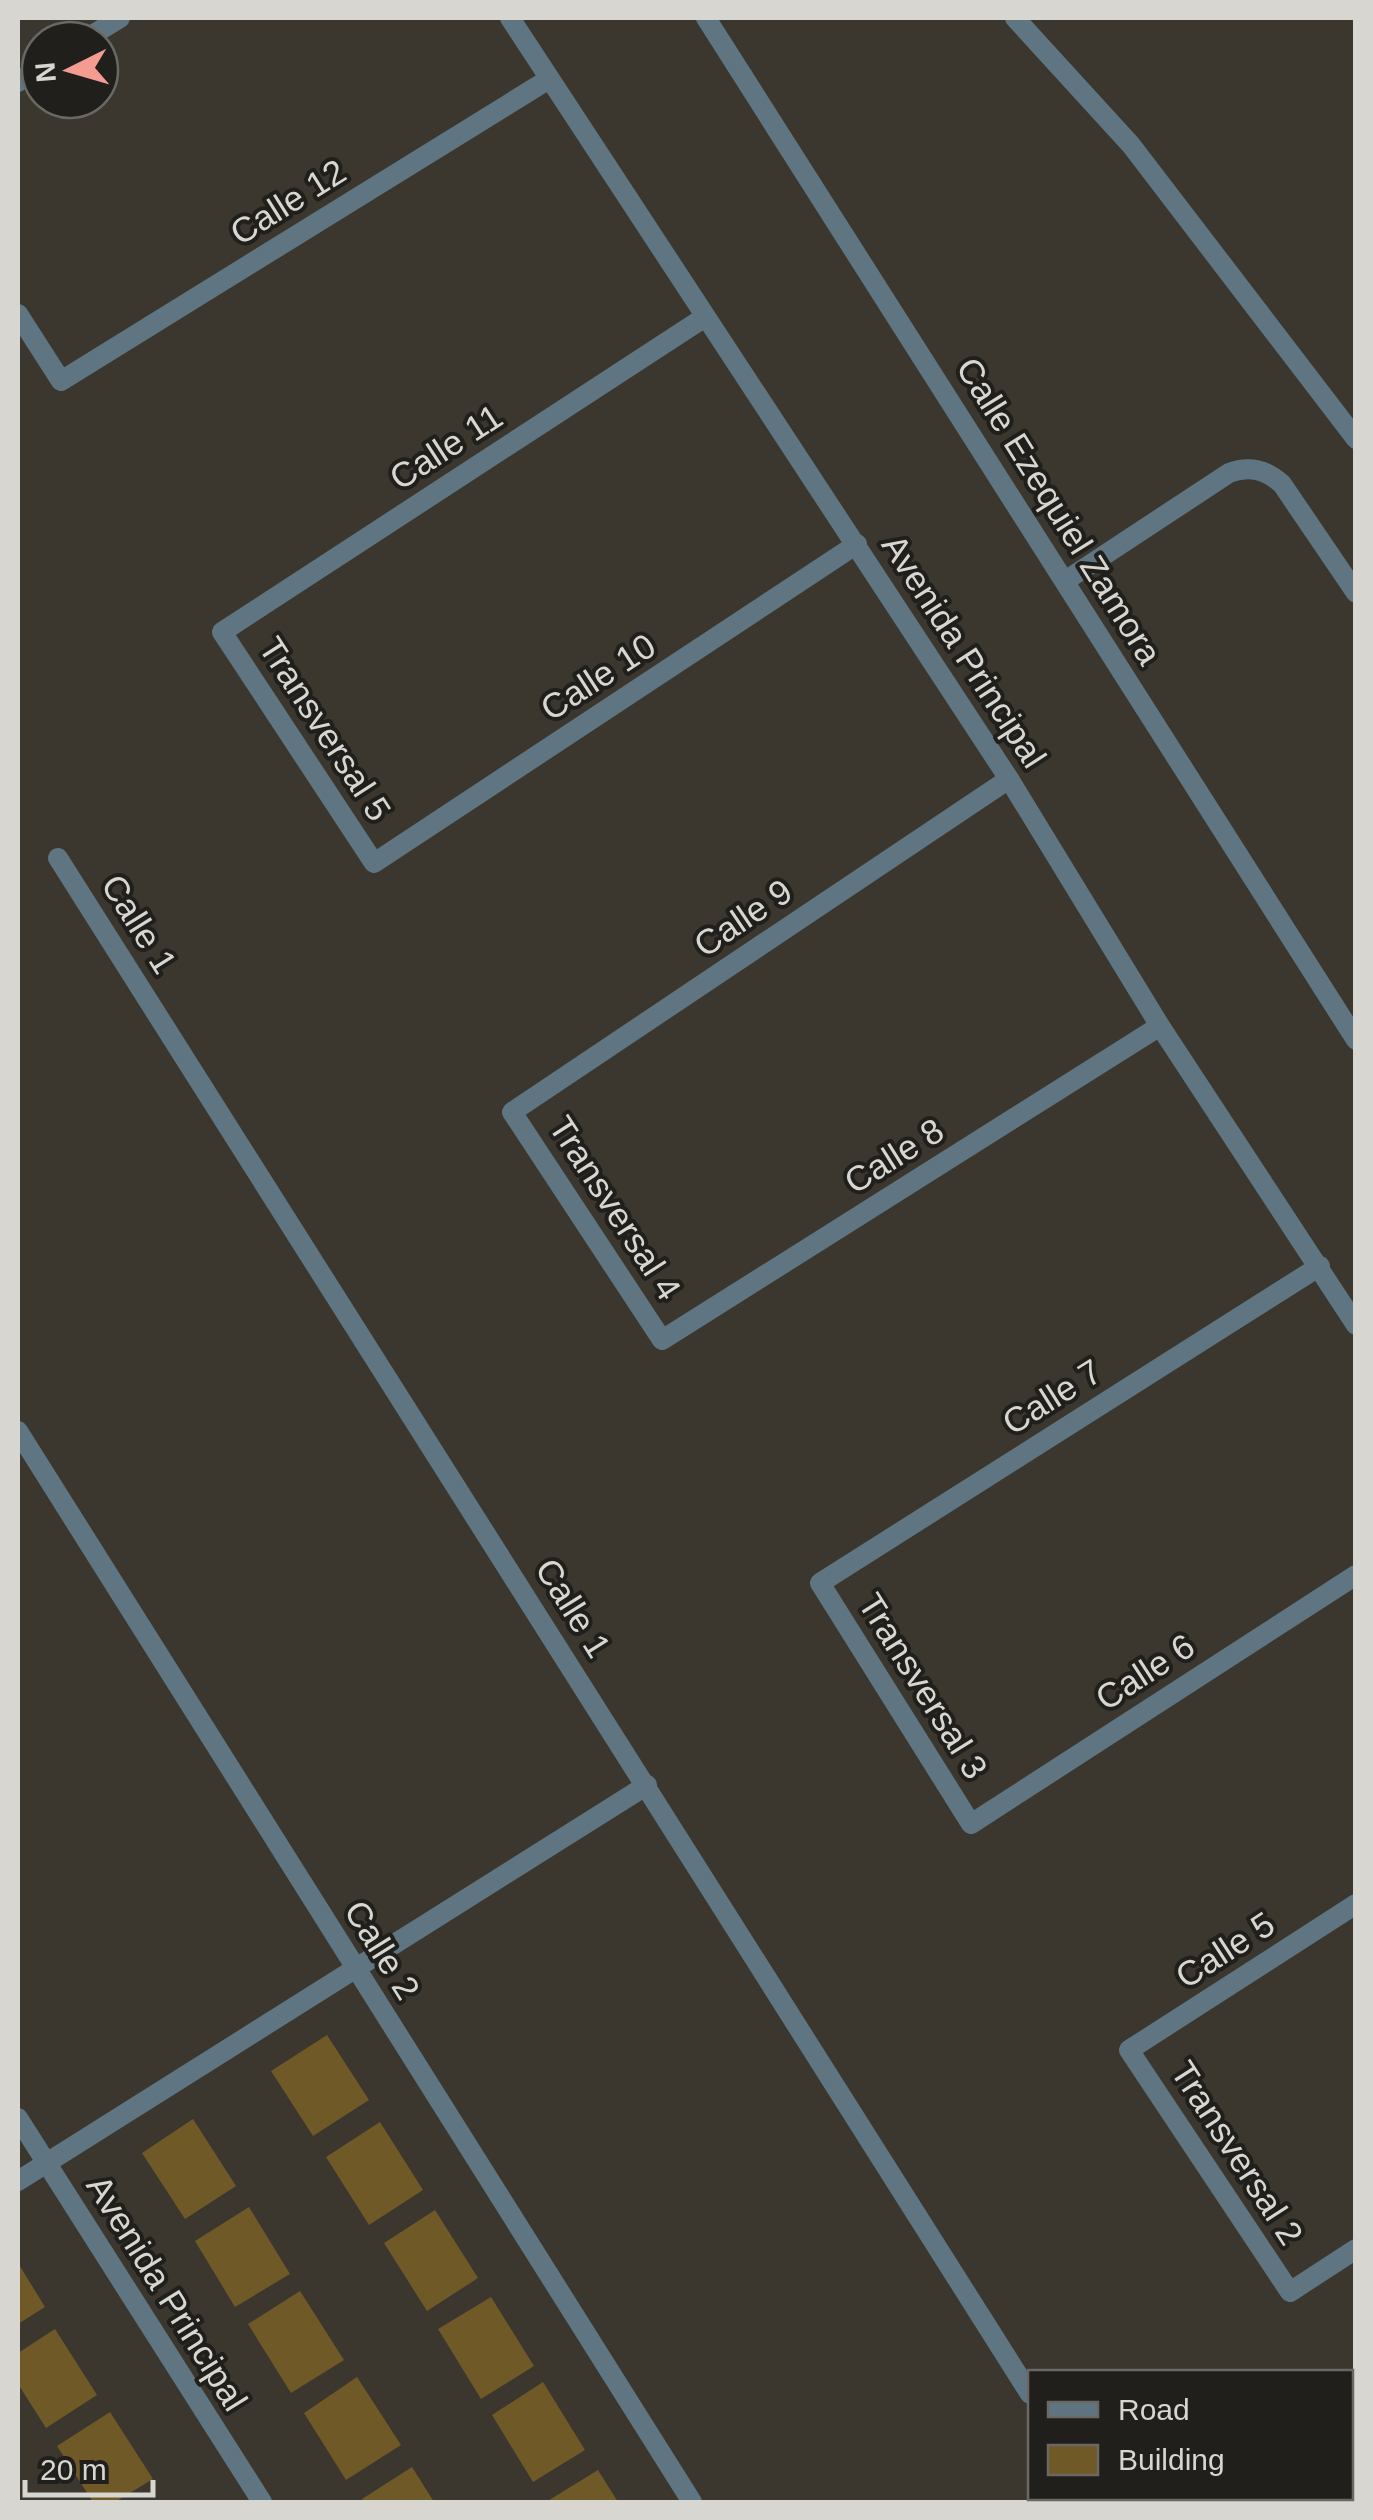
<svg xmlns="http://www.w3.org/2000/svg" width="1373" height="2520" viewBox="0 0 1373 2520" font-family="Arial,sans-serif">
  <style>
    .building { fill: #6e5927 }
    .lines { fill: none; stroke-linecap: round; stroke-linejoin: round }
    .minor { stroke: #5f7682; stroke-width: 20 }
    .labels { text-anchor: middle; stroke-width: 8; stroke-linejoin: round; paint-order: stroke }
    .street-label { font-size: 35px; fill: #d8d6d0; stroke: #201f1b }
  </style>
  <rect width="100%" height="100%" fill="#3b372f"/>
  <g class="building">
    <path d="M327,2035L369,2100L313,2136L271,2071Z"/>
    <path d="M193,2119L236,2186L185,2219L142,2153Z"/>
    <path d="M380,2122L423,2190L369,2225L326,2157Z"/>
    <path d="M249,2207L290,2274L235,2307L195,2241Z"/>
    <path d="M435,2210L478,2278L427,2311L384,2243Z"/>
    <path d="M18,2263L45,2307L18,2324Z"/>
    <path d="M300,2291L344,2360L291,2393L248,2324Z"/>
    <path d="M491,2297L534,2366L481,2399L438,2329Z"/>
    <path d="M55,2329L97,2395L46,2428L18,2384V2353Z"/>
    <path d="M357,2377L401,2445L346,2480L304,2413Z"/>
    <path d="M543,2382L585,2450L533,2482L492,2415Z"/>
    <path d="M110,2412L153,2479L115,2502H93L57,2446Z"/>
    <path d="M412,2467L434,2502H364L362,2499Z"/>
    <path d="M598,2470L618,2502H546Z"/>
  </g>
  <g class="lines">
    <g class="minor">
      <path d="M510,18L1009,779L1160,1026L1356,1325"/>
      <path d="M706,18L1356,1040"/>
      <path d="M1015,18L1131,145L1356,439"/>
      <path d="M84,40L120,18"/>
      <path d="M18,82L40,67"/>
      <path d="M18,314L61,381L549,79"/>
      <path d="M705,317L222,632L374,863L857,544"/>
      <path d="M1065,581L1229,473C1250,465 1266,470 1282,484L1356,593"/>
      <path d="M1009,779L512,1112L662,1340L1160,1026"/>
      <path d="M58,858L1030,2394"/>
      <path d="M1320,1266L820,1583L971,1824L1356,1575"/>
      <path d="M18,1431L692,2502"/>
      <path d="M1356,1904L1129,2050L1290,2292L1356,2249"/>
      <path d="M18,2118L262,2502"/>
      <path d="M18,2181L647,1785"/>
      <path d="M1095,2498L1099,2502"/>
    </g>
  </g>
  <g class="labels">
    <g class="street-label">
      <text transform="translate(288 202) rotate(-32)" y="12">Calle 12</text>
      <text transform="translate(446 447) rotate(-33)" y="12">Calle 11</text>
      <text transform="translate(1059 511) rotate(58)" y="12">Calle Ezequiel Zamora</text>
      <text transform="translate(964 651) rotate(57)" y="12">Avenida Principal</text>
      <text transform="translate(598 677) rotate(-33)" y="12">Calle 10</text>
      <text transform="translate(325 729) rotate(57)" y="12">Transversal 5</text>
      <text transform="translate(743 918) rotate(-34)" y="12">Calle 9</text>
      <text transform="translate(139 924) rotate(58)" y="12">Calle 1</text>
      <text transform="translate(894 1156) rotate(-32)" y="12">Calle 8</text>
      <text transform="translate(615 1208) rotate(57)" y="12">Transversal 4</text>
      <text transform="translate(1052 1397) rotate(-32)" y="12">Calle 7</text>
      <text transform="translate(573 1608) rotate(58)" y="12">Calle 1</text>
      <text transform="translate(1145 1672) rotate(-33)" y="12">Calle 6</text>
      <text transform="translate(923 1686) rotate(58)" y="12">Transversal 3</text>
      <text transform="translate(382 1950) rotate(58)" y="12">Calle 2</text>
      <text transform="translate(1225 1950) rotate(-33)" y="12">Calle 5</text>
      <text transform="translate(1237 2153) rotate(57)" y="12">Transversal 2</text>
      <text transform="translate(167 2293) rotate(58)" y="12">Avenida Principal</text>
    </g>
  </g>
  <rect width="1373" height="2520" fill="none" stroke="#d8d6d0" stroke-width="40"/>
  <rect x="1028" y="2370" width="325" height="130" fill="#201f1b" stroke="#6a6863" stroke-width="2.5"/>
  <rect x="1048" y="2402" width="50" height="15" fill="#5f7682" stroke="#6a6863" stroke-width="2.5"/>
  <text x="1118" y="2420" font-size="30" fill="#d8d6d0">Road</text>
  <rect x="1048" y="2445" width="50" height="30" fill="#6e5927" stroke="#6a6863" stroke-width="2.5"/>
  <text x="1118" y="2470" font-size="30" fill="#d8d6d0">Building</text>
  <g transform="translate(70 70) rotate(265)"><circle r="48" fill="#201f1b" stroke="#6a6863" stroke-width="2.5"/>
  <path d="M0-8L18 38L0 25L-18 38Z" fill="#f59c92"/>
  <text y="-15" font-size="28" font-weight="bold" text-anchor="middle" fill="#d8d6d0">N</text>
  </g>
  <path d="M25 2480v15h128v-15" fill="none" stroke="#d8d6d0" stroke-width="5"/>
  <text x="40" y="2480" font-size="30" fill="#d8d6d0" stroke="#201f1b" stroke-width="8" paint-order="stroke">20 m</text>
</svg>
